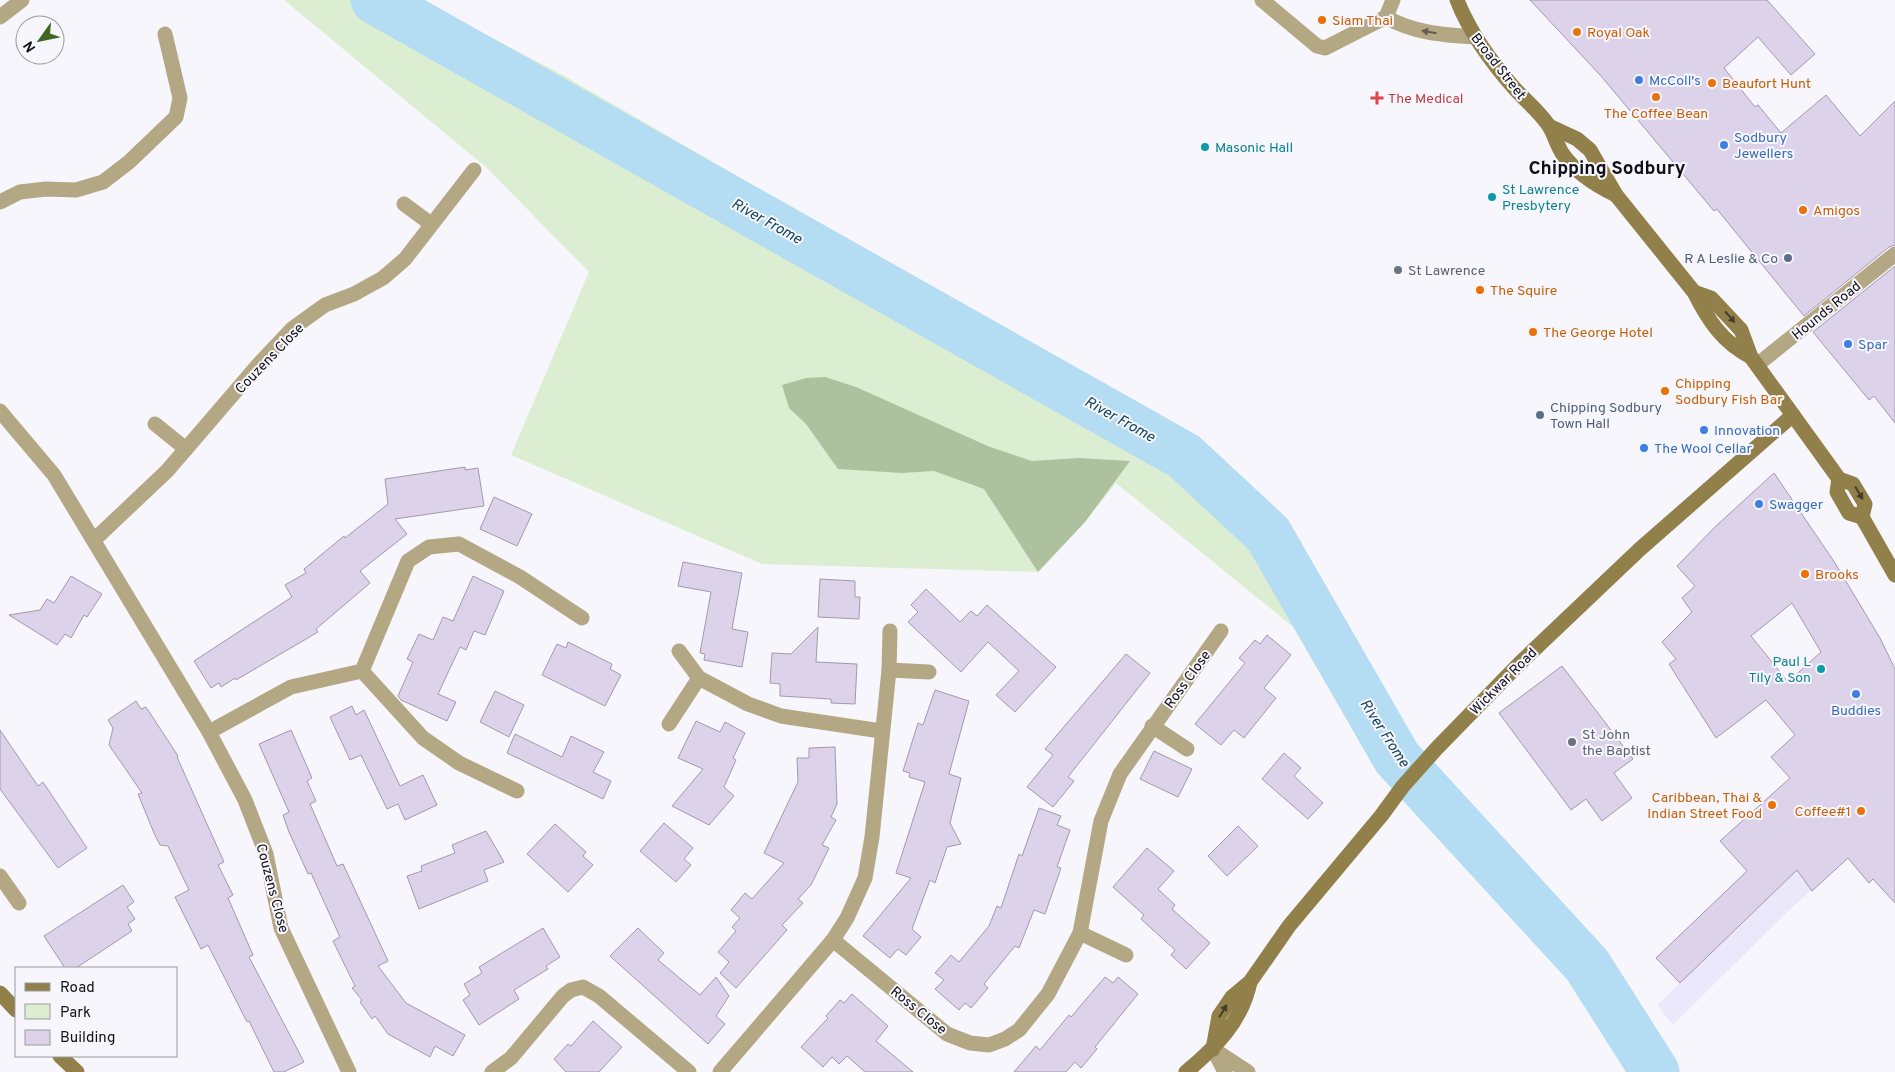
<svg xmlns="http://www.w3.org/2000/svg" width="1895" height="1072" viewBox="0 0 1895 1072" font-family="Overpass,sans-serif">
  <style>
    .built { fill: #ebe8fc }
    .green { fill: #dceed1 }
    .forest { fill: #adc19f }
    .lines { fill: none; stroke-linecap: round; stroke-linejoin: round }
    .river { stroke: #b4dcf2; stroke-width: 49 }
    .building { fill: #dcd2ea; stroke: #a298af; fill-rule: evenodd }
    .street { stroke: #b3a784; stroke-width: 15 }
    .secondary { stroke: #92804b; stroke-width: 15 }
    .oneway { fill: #625b4e }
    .oneway2 { fill: #453c2c }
    .food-dot { fill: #e8710a; stroke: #f7f6fc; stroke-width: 2 }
    .shop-dot { fill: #3f7fe0; stroke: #f7f6fc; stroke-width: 2 }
    .health-dot { fill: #e0444e; stroke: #f7f6fc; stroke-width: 2 }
    .culture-dot { fill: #0f9aa8; stroke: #f7f6fc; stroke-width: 2 }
    .service-dot { fill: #5c6f8a; stroke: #f7f6fc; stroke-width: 2 }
    .worship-dot { fill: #6b7280; stroke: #f7f6fc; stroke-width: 2 }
    .labels { text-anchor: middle; stroke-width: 4; stroke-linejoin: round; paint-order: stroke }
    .food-label { font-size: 14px; fill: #c56008; stroke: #f7f6fc; text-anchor: start }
    .street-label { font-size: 14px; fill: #110f18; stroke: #f7f6fc }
    .shop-label { font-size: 14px; fill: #366cbe; stroke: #f7f6fc; text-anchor: start }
    .health-label { font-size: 14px; fill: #be3a42; stroke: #f7f6fc; text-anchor: start }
    .culture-label { font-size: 14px; fill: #0d838f; stroke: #f7f6fc; text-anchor: start }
    .service-label { font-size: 14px; fill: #4e5e75; stroke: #f7f6fc; text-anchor: end }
    .worship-label { font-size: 14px; fill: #5b616d; stroke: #f7f6fc; text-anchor: start }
    .water-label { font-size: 15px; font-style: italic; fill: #12465d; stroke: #f7f6fc }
    .district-label { font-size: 19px; font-weight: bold; fill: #110f18; stroke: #f7f6fc }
  </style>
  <rect width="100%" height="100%" fill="#f7f6fc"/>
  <path class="built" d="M1824,846L1839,866L1787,912L1673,1025L1657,1005L1771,895L1748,870Z"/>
  <path class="green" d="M284,0H420L561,74L1190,438L1279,527L1330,614L1302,634L1116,483L1085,522L1038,572L762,564L511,455L589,272L487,168Z"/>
  <path class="forest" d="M825,377L856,387L990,447L1032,461L1079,458L1130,461L1085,522L1038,572L984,489L934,471L902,473L838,469L806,424L789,408L782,385L806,378Z"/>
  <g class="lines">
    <path class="river" d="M375,0L1184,456L1268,534L1397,758L1587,965L1655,1072"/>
  </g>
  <g class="building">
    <path d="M1530,0H1767L1815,54L1791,75L1758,37L1724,68L1755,107L1758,105L1781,133L1826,95L1860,136L1895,101V245L1889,247L1804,316L1720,213L1717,209L1714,211L1601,76Z"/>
    <path d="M1895,266V423L1874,396L1869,400L1813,332Z"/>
    <path d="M465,467V470L478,468L484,506L395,519L407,534L360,571L370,583L316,629L318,632L236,680L235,678L221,687L219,683L211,688L194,661L292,597L285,585L306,573L304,569L344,536L345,538L388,504L385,479Z"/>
    <path d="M1774,473L1835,563L1880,638L1895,669V903L1873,879L1869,883L1848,858L1812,891L1797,870L1680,983L1656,958L1747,871L1720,841L1790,778L1771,757L1795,735L1766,700L1716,738L1669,664L1676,659L1662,642L1692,612L1682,598L1695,586L1677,566L1716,526ZM1792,603L1821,652L1788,682L1751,636Z"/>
    <path d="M494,497L532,514L517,546L480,529Z"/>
    <path d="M683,562L742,573L732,629L748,632L742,667L704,660L705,654L700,653L711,592L678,586Z"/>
    <path d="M71,576L102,594L87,617L84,615L71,638L65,634L57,645L9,615L40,610L47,599L54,603Z"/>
    <path d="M473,576L504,591L485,635L474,631L466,650L460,647L438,694L456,702L447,721L401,700L398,696L413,662L407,659L419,634L433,640L443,617L453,621Z"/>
    <path d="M820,579L855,581V597H860L859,619L818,617Z"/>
    <path d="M926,589L960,622L971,611L977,616L987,605L1056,667L1015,712L996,695L1019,671L988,642L961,672L908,622L918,612L911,605Z"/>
    <path d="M818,627L816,662L857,664L855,704L831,703V699L780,696V684L770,683L772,653L791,654Z"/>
    <path d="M1267,635L1291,655L1264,688L1276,698L1244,738L1234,730L1221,745L1195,724L1245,663L1239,658L1255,640L1260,644Z"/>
    <path d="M568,642L612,664L610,669L621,675L605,706L542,675L557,644L566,648Z"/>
    <path d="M1126,654L1150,673L1068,777L1074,781L1053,807L1027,787L1053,755L1045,749Z"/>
    <path d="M1562,666L1633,759L1614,773L1632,798L1602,821L1586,799L1571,810L1499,713Z"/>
    <path d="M935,690L969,701L949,774L961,778L950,823L961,844L947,847L935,883L930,880L912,929L921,937L906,955L898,949L890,958L863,936L911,878L896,873L925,782L909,777L910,773L903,771L918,723L923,725Z"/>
    <path d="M495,691L524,705L509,737L480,722Z"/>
    <path d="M136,701L141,709L146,707L178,756L177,757L224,862L218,865L233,895L228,898L253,955L249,957L304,1062L284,1072H274L249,1021L247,1022L208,945L201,949L175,897L189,890L168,846L160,845L154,833L138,794L142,793L109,745L113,728L108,720Z"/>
    <path d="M352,706L356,715L364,710L400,786L423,775L437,805L405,820L398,804L387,809L361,755L350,760L330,717Z"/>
    <path d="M696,721L720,732L725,722L745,733L733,758L736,760L724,787L734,796L709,825L672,806L703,769L678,758Z"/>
    <path d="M0,730L38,786L43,782L87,848L58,868L0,789Z"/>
    <path d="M291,730L312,778L307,781L316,801L310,804L337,866L343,864L388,961L378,966L406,1003L465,1035L453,1056L435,1046L430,1057L388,1034L375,1016L372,1019L360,1002L362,1000L352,988L355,986L333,941L340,937L311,873L308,874L289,832L283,815L289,812L259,744Z"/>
    <path d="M515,734L562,757L571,736L604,752L593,772L611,781L603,799L507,753Z"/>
    <path d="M835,747L837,804L831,817L836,820L822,845L829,848L811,885L798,899L803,903L782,925L787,930L736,988L720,973L729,962L718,952L736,931L732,927L740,918L731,910L745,893L752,899L784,863L764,853L798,782L797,758H809V748Z"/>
    <path d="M1154,751L1192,769L1178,797L1140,779Z"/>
    <path d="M1284,753L1301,768L1294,776L1323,803L1308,819L1262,779Z"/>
    <path d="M1039,808L1061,816L1057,825L1070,830L1057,867L1061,868L1045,914L1034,910L1019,948L1015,946L984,984L988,988L971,1008L965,1003L959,1010L935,989L944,980L935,973L951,955L959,962L989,926L997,906L1001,908L1019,854L1022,856Z"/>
    <path d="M664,823L693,848L684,859L691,865L676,882L640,851Z"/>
    <path d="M555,824L586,852L583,856L593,865L568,892L527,854Z"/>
    <path d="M1238,826L1258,846L1227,876L1208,856Z"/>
    <path d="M486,831L504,862L484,870L488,881L419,909L407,876L422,871L421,866L455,853L452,845Z"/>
    <path d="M1147,848L1174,871L1158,889L1175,905L1172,909L1210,943L1186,969L1171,955L1175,950L1141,919L1144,915L1113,887Z"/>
    <path d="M123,885L134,902L127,907L135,919L128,924L132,931L76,968H65L44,936Z"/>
    <path d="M543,928L560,957L546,966L548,969L514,990L519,999L479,1025L463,1000L470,995L464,984L482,973L479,967Z"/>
    <path d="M638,928L664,953L658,960L700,995L716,977L729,996L716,1016L725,1024L708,1044L610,956Z"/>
    <path d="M1105,977L1113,983L1118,977L1138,994L1095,1047L1097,1049L1081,1068L1075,1062L1066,1072H1014L1036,1046L1040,1050L1069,1015L1071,1017Z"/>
    <path d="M852,994L888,1026L876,1041L913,1072H865L847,1056L839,1064L832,1057L823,1067L801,1047L828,1018L826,1016L840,1000L844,1003Z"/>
    <path d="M593,1021L622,1047L599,1072H566L554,1059L568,1044L571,1046Z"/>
  </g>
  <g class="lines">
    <g class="street">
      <path d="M1262,0L1317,46L1325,48L1386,17L1393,0"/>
      <path d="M0,17L22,0"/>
      <path d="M1386,17C1413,33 1444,35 1475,37"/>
      <path d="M0,202L20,192L46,189L76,190L103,182L129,162L176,117L180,98L165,34"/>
      <path d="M404,204L431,224"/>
      <path d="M1757,365L1895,254"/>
      <path d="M0,411L54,475L209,732L245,800L266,854L281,928L349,1072"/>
      <path d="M155,424L186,449"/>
      <path d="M94,540L167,471L259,364L293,328L325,305L354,294L383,278L405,259L474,170"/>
      <path d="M679,651L699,678L748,704L781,716L881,731"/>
      <path d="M889,670L929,672"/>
      <path d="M362,671L423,738L459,763L517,791"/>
      <path d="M669,724L699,678"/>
      <path d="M1152,726L1187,749"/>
      <path d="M209,732L291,687L362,671L408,561L429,547L459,544L520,577L582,618"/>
      <path d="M0,876L19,903"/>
      <path d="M1080,933L1126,955"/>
      <path d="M833,940L947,1034L970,1043L989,1045L1005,1039L1019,1030L1048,994L1080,933L1101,821L1120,774L1221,631"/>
      <path d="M1213,1049L1248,1072"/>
      <path d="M1213,1049L1225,1072"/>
      <path d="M492,1072L511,1058L563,996L571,990L583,987L599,996L689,1072"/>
      <path d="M720,1072L833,940L847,918L865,878L872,837L889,670L890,631"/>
    </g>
    <g class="secondary">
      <path d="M1457,0C1470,33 1491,62 1515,89C1526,101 1540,112 1549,126C1554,134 1557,145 1562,153C1575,172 1595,185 1616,195"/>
      <path d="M1549,126L1577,139L1590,150L1616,195L1694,292C1708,320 1722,342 1751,357"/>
      <path d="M1694,292L1711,298L1741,330L1751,357L1839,479L1853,484L1865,504L1862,517L1895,575"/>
      <path d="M1839,479L1837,492L1849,513L1862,517"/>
      <path d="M0,993L16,1010"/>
      <path d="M1213,1049L1219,1016L1232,997L1250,982L1289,926L1381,816L1403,786L1437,748L1520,663L1640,549L1793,415"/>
      <path d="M60,1056L77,1072"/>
      <path d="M1186,1072C1216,1047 1242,1021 1250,982"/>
    </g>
  </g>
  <defs><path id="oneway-solid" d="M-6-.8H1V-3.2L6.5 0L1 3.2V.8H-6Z" transform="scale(1.25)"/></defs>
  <use class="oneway" href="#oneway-solid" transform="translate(1429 32) rotate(-170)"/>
  <g class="oneway2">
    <use href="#oneway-solid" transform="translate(1730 317) rotate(49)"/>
    <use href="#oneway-solid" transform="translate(1859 493) rotate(59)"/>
    <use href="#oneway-solid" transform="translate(1223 1011) rotate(-59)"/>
  </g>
  <g class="food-dot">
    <circle cx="1322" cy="20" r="5"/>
    <circle cx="1577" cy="32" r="5"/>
    <circle cx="1712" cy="83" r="5"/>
    <circle cx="1656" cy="97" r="5"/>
    <circle cx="1803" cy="210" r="5"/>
    <circle cx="1480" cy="290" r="5"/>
    <circle cx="1533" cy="332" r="5"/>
    <circle cx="1665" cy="391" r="5"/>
    <circle cx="1805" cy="574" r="5"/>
    <circle cx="1772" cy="805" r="5"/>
    <circle cx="1861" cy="811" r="5"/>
  </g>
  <g class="shop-dot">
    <circle cx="1639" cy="80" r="5"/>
    <circle cx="1724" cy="145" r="5"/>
    <circle cx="1848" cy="344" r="5"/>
    <circle cx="1704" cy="430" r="5"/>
    <circle cx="1644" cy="448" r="5"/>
    <circle cx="1759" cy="504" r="5"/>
    <circle cx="1856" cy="694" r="5"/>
  </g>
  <path class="health-dot" d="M1374.5 90.5h5v5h5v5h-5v5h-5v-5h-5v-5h5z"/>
  <g class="culture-dot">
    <circle cx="1205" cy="147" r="5"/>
    <circle cx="1492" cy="197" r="5"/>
    <circle cx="1821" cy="669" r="5"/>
  </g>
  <g class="service-dot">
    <circle cx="1788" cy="258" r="5"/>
    <circle cx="1540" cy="415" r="5"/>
  </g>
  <g class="worship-dot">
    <circle cx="1398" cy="270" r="5"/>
    <circle cx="1572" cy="742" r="5"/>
  </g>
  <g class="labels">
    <g class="food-label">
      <text x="1332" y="25">Siam Thai</text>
      <text x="1587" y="37">Royal Oak</text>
      <text x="1722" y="88">Beaufort Hunt</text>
      <text x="1656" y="118" text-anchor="middle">The Coffee Bean</text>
      <text x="1813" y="215">Amigos</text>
      <text x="1490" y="295">The Squire</text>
      <text x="1543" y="337">The George Hotel</text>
      <text x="1675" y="388">Chipping<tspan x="1675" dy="16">Sodbury Fish Bar</tspan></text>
      <text x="1815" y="579">Brooks</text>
      <text x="1762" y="802" text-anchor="end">Caribbean, Thai &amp;<tspan x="1762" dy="16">Indian Street Food</tspan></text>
      <text x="1851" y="816" text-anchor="end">Coffee#1</text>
    </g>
    <g class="street-label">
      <text transform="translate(1499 66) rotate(52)" y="5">Broad Street</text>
      <text transform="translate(1826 310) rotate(-39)" y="5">Hounds Road</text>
      <text transform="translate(269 358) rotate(-46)" y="5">Couzens Close</text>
      <text transform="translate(1187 679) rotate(-54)" y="5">Ross Close</text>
      <text transform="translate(1503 681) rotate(-45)" y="5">Wickwar Road</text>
      <text transform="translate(273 888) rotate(75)" y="5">Couzens Close</text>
      <text transform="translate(919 1010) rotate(39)" y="5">Ross Close</text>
    </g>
    <g class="shop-label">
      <text x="1649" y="85">McColl's</text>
      <text x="1734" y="142">Sodbury<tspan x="1734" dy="16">Jewellers</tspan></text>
      <text x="1858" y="349">Spar</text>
      <text x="1714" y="435">Innovation</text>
      <text x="1654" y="453">The Wool Cellar</text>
      <text x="1769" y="509">Swagger</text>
      <text x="1856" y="715" text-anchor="middle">Buddies</text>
    </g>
    <g class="health-label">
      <text x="1388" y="103">The Medical</text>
    </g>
    <g class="culture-label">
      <text x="1215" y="152">Masonic Hall</text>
      <text x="1502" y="194">St Lawrence<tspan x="1502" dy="16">Presbytery</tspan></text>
      <text x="1811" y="666" text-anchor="end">Paul L<tspan x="1811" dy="16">Tily &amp; Son</tspan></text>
    </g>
    <g class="service-label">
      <text x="1778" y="263">R A Leslie &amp; Co</text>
      <text x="1550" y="412" text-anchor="start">Chipping Sodbury<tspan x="1550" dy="16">Town Hall</tspan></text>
    </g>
    <g class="worship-label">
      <text x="1408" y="275">St Lawrence</text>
      <text x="1582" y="739">St John<tspan x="1582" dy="16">the Baptist</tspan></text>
    </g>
    <g class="water-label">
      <text transform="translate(767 221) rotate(29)" y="5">River Frome</text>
      <text transform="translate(1120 419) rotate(29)" y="5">River Frome</text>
      <text transform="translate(1385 733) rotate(57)" y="5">River Frome</text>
    </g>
    <g class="district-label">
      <text x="1607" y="174">Chipping Sodbury</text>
    </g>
  </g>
  <rect x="15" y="967" width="162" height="90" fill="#f7f6fc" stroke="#9b9aa1"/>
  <rect x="25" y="983" width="25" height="8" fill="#92804b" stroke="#9b9aa1"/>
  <text x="60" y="992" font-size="15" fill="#110f18">Road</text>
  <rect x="25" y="1004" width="25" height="15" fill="#dceed1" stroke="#9b9aa1"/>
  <text x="60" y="1017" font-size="15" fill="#110f18">Park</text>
  <rect x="25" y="1030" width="25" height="15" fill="#dcd2ea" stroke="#9b9aa1"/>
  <text x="60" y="1042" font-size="15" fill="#110f18">Building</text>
  <g transform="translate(40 40) rotate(237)"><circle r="24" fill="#f7f6fc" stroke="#9b9aa1"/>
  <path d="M0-4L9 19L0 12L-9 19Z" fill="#3f6722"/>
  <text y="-8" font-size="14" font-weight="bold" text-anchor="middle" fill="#110f18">N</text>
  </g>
</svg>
